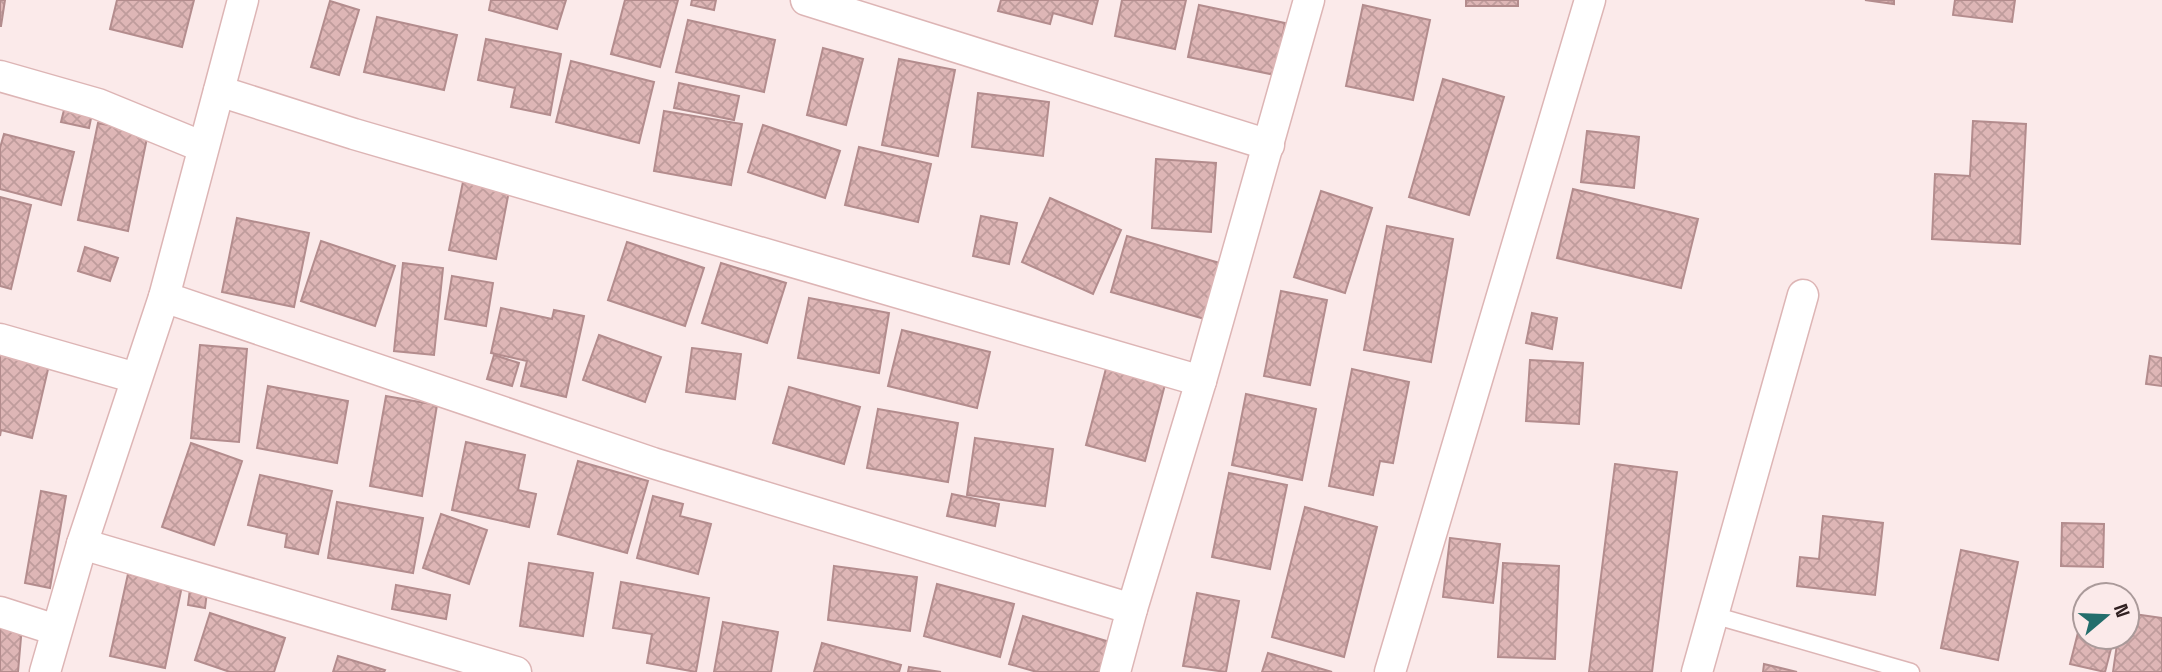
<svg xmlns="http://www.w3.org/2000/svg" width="2162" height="672" viewBox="0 0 2162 672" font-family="'Space Grotesk',sans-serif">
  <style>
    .building { fill: url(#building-cross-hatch); stroke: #b38c8d; stroke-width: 2 }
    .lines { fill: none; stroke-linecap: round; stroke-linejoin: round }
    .lane-casing { stroke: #ddb5b5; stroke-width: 19 }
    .street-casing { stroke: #ddb5b5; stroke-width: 33 }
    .lane { stroke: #fff; stroke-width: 16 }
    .street { stroke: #fff; stroke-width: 30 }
  </style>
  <defs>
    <pattern id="building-cross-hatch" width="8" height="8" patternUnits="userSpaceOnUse" patternTransform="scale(1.75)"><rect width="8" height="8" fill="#deb6b6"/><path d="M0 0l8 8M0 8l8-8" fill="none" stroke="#bf9c9c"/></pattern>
  </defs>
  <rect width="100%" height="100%" fill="#fbeaea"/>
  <g class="building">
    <path d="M0,0H5L1,26H0Z"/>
    <path d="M117,0H194L182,47L110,29Z"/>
    <path d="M491,0H566L557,29L489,10Z"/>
    <path d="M625,0H678L660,67L611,54Z"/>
    <path d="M692,0H716L714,10L691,5Z"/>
    <path d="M1001,0H1098L1092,24L1053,13L1050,24L998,11Z"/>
    <path d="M1122,0H1186L1175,49L1115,36Z"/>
    <rect x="1466" y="0" width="52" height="6"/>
    <path d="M1865,0H1894V4Z"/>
    <path d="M1955,0H2015L2012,22L1953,15Z"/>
    <path d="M330,1L359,10L339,75L311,67Z"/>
    <path d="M1199,5L1285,23L1275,75L1188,57Z"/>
    <path d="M1363,5L1430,20L1413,100L1346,86Z"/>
    <path d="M377,17L457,35L444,90L364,72Z"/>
    <path d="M688,20L775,40L764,92L676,72Z"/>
    <path d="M486,39L561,54L550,115L511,107L515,88L478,80Z"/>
    <path d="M823,48L863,59L846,125L807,115Z"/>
    <path d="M899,59L955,70L938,156L882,145Z"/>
    <path d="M571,61L654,82L639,143L556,122Z"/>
    <path d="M1443,79L1504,97L1469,215L1409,197Z"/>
    <path d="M679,83L739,96L734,120L674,108Z"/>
    <path d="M978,93L1049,102L1043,156L972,147Z"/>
    <path d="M66,102L93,109L89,128L61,122Z"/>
    <path d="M664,111L742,124L731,185L654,171Z"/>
    <path d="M1973,121L2026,124L2020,244L1932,239L1935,174L1970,176Z"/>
    <path d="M98,123L148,133L128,231L78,220Z"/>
    <path d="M763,125L840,151L825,198L748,172Z"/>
    <path d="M1587,131L1639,137L1634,188L1581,182Z"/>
    <path d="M4,134L74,152L61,205L0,189V148Z"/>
    <path d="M859,147L931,164L918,222L845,205Z"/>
    <path d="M1156,159L1216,163L1211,232L1152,228Z"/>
    <path d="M463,182L509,191L496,259L449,250Z"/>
    <path d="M1573,189L1698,219L1681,288L1557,258Z"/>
    <path d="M1321,191L1372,208L1345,293L1294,277Z"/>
    <path d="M0,197L31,205L11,289L0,286Z"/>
    <path d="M1050,198L1121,230L1093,294L1022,262Z"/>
    <path d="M981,216L1017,223L1009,264L973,256Z"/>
    <path d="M237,218L309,233L294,307L222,292Z"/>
    <path d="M1387,226L1453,239L1431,362L1364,350Z"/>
    <path d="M1127,236L1223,264L1208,320L1111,292Z"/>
    <path d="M321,241L395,266L375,326L301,301Z"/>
    <path d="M627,242L704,268L685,326L608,300Z"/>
    <path d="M85,247L118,258L110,281L78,271Z"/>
    <path d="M403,263L443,268L434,355L394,351Z"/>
    <path d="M721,263L786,283L767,343L702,323Z"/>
    <path d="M452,276L493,283L486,326L445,319Z"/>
    <path d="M1281,291L1327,300L1310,385L1264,376Z"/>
    <path d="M809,298L889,313L879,373L798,358Z"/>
    <path d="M501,308L552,319L554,310L584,316L566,397L521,386L527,361L491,353Z"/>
    <path d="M1532,313L1557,318L1552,349L1526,343Z"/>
    <path d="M902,330L990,352L977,408L888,386Z"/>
    <path d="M599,335L661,357L645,402L583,380Z"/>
    <path d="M200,345L247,349L239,442L191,438Z"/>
    <path d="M692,348L741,354L735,399L686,392Z"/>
    <path d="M0,353L49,365L32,438L1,430L0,436Z"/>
    <path d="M494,355L519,363L512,386L487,379Z"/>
    <path d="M2150,356L2162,358V386L2146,384Z"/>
    <path d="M1109,357L1168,373L1145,461L1086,445Z"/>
    <path d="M1530,360L1583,363L1579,424L1526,421Z"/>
    <path d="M1352,369L1409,382L1393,463L1380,461L1373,495L1329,486Z"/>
    <path d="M268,386L348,401L337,463L257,448Z"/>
    <path d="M789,387L860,407L844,464L773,443Z"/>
    <path d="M1246,394L1316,409L1302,480L1232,465Z"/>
    <path d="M386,396L437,405L422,496L370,486Z"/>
    <path d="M878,409L958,423L948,482L867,468Z"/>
    <path d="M975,438L1053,449L1045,506L967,495Z"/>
    <path d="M466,442L525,455L518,490L536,494L529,527L452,510Z"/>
    <path d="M191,443L242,461L214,545L162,527Z"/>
    <path d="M578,461L648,481L627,553L558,534Z"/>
    <path d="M1615,464L1677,472L1652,672H1589Z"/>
    <path d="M1229,473L1287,485L1270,569L1212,557Z"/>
    <path d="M260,475L332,491L318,554L285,547L287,534L248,525Z"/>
    <path d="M41,491L66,496L50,588L25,583Z"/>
    <path d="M952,494L999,504L995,526L947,516Z"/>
    <path d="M653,496L683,504L680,516L711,524L698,574L637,558Z"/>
    <path d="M337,502L423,518L413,573L328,558Z"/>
    <path d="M1305,507L1377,527L1344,657L1272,637Z"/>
    <path d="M441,514L487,530L469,584L423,568Z"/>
    <path d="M1823,516L1883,523L1875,595L1797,586L1800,557L1819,559Z"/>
    <path d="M2062,523L2104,524L2103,567L2061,566Z"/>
    <path d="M1450,538L1500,544L1493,603L1443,597Z"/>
    <path d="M1961,550L2018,562L1998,660L1941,648Z"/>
    <path d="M529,563L593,573L583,636L520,626Z"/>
    <path d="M1503,563L1559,566L1555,659L1498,657Z"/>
    <path d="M834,566L917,577L910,631L828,620Z"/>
    <path d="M128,574L182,586L165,668L110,656Z"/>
    <path d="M191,581L208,584L205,608L188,605Z"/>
    <path d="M621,582L709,598L696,672L647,663L652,634L613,628Z"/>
    <path d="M937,584L1014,604L1000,657L924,636Z"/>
    <path d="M396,585L450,595L446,619L392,609Z"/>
    <path d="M1197,593L1239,601L1226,672L1183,666Z"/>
    <path d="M2085,605V637H2114L2105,672L2070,664Z"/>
    <path d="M210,613L285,638L274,672H230L195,660Z"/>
    <path d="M2127,613L2162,618V672H2113L2118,637H2127Z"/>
    <path d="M1023,616L1113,643L1104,672H1037L1009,664Z"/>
    <path d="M723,622L778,632L771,672H714Z"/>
    <path d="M0,624L22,626L18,672H0Z"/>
    <path d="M822,643L901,665L899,672H814Z"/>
    <path d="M1268,653L1332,672H1262Z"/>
    <path d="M338,656L385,670L384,672H333Z"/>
    <path d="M1764,664L1797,672H1763Z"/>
    <path d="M909,667L941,672H908Z"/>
  </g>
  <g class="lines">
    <defs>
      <path id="lane" d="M1713,615L1911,672"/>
      <g id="street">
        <path d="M806,0L1269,145"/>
        <path d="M0,76L98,104L203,147"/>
        <path d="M219,91L354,134L1201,381"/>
        <path d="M164,297L653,463L1132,609"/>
        <path d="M0,339L136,378"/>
        <path d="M82,544L516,672"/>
        <path d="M0,612L56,630"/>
        <path d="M45,672L82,544L164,297L243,0"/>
        <path d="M1115,672L1132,609L1201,381L1309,0"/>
        <path d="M1390,672L1590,0"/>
        <path d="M1697,672L1803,295"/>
      </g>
    </defs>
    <use href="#lane" class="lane-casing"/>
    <use href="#street" class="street-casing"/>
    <use href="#lane" class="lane"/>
    <use href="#street" class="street"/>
  </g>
  <g transform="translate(2106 616) rotate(71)"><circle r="33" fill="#fbeaea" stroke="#aa9a9a" stroke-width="2"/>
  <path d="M0-5L12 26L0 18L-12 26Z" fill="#236e6c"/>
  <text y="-10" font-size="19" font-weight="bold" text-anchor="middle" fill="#312122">N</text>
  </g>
</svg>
